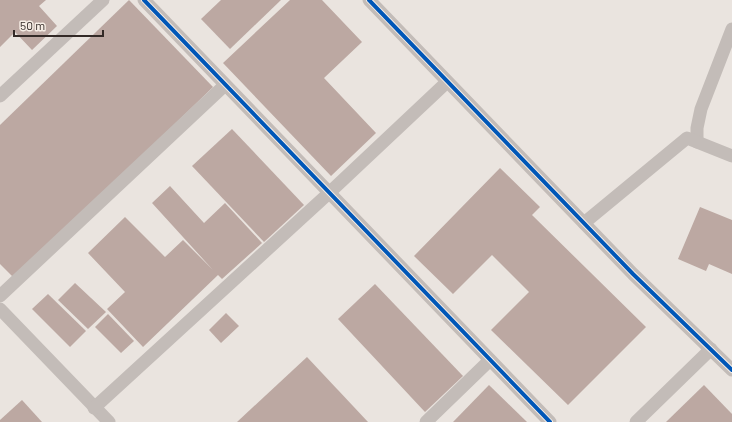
<svg xmlns="http://www.w3.org/2000/svg" width="732" height="422" viewBox="0 0 732 422" font-family="Barlow,sans-serif">
  <style>
    .building { fill: #bca8a2 }
    .lines { fill: none; stroke-linecap: round; stroke-linejoin: round }
    .street { stroke: #c3bcb8; stroke-width: 13 }
    .cycleway-casing { stroke: #f7eee6; stroke-width: 6 }
    .cycleway { stroke: #0057b8; stroke-width: 4 }
  </style>
  <rect width="100%" height="100%" fill="#eae4df"/>
  <g class="building">
    <path d="M0,0H46L39,6L57,26L32,50L15,32L0,47Z"/>
    <path d="M129,0L213,87L15,279L0,264V125Z"/>
    <path d="M221,0H281L230,49L201,19Z"/>
    <path d="M290,0H322L362,42L324,78L376,133L331,176L223,63Z"/>
    <path d="M232,129L304,205L264,242L192,166Z"/>
    <path d="M500,168L540,207L532,215L646,327L568,405L491,330L529,292L492,255L453,294L414,256Z"/>
    <path d="M170,186L204,223L225,203L262,243L222,279L218,275L143,347L107,309L125,292L88,253L125,217L165,257L183,240L213,270L152,203Z"/>
    <path d="M700,207L732,220V274L709,264L706,271L678,259Z"/>
    <path d="M75,283L106,312L88,329L58,300Z"/>
    <path d="M375,284L463,376L425,412L338,319Z"/>
    <path d="M48,294L86,331L70,347L32,309Z"/>
    <path d="M226,313L239,326L221,343L209,330Z"/>
    <path d="M108,314L134,341L121,353L95,327Z"/>
    <path d="M307,357L368,422H237Z"/>
    <path d="M489,385L527,422H453Z"/>
    <path d="M704,385L732,414V422H666Z"/>
    <path d="M22,400L42,422H0V420Z"/>
  </g>
  <g class="lines">
    <g class="street">
      <path d="M144,0L550,422"/>
      <path d="M369,0L633,274L732,370"/>
      <path d="M0,96L103,0"/>
      <path d="M697,142V128L701,109L732,29"/>
      <path d="M584,223L687,138L732,156"/>
      <path d="M0,296L225,85"/>
      <path d="M0,309L109,422"/>
      <path d="M94,408L329,193L447,82"/>
      <path d="M426,422L490,360"/>
      <path d="M636,422L711,349"/>
    </g>
    <defs>
      <g id="cycleway">
        <path d="M144,0L550,422"/>
        <path d="M369,0L633,274L732,370"/>
      </g>
    </defs>
    <use href="#cycleway" class="cycleway-casing"/>
    <use href="#cycleway" class="cycleway"/>
  </g>
  <path d="M14 30v6h89v-6" fill="none" stroke="#332a27" stroke-width="2"/>
  <text x="20" y="30" font-size="12" fill="#332a27" stroke="#f7eee6" stroke-width="3" paint-order="stroke">50 m</text>
</svg>
